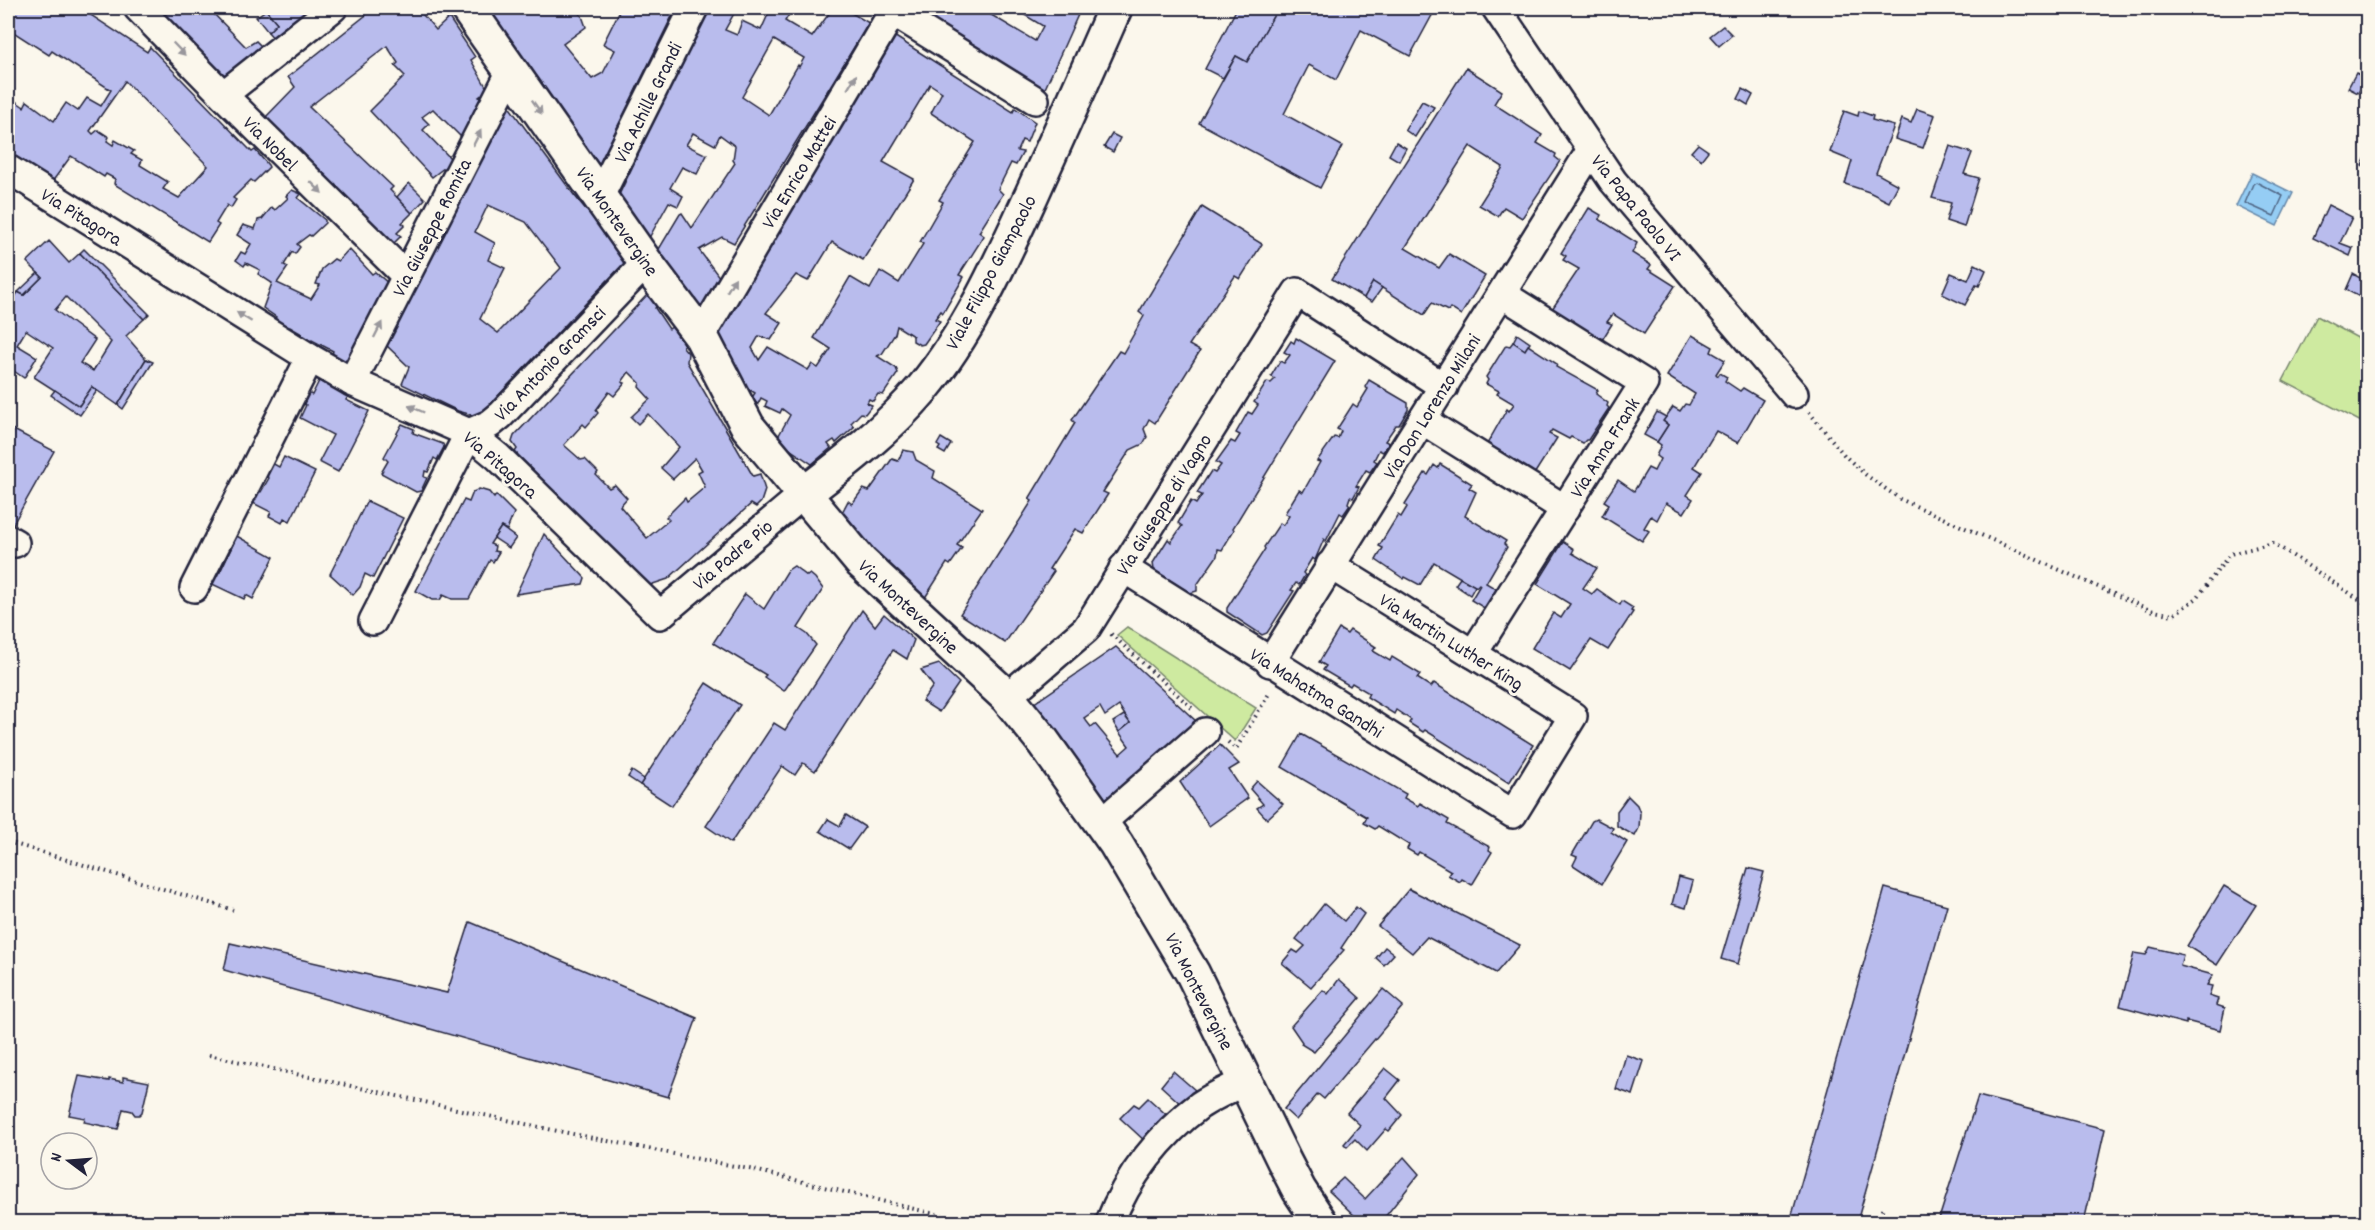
<svg xmlns="http://www.w3.org/2000/svg" width="2375" height="1230" viewBox="0 0 2375 1230" font-family="Dekko,sans-serif">
  <style>
    .green { fill: #ceeaa0; stroke: #78866e; stroke-width: 1.5 }
    .water { fill: #95cdf4; stroke: #6789aa; stroke-width: 1.5 }
    .lines { fill: none; stroke-linecap: round; stroke-linejoin: round }
    .shore { stroke: #506685; stroke-width: 1.5 }
    .building { fill: #b9bced; stroke: #22223b; stroke-width: 1.5; fill-rule: evenodd }
    .minor-casing { stroke: #22223b; stroke-width: 32 }
    .tertiary-casing { stroke: #22223b; stroke-width: 38 }
    .path { stroke: #22223b; stroke-width: 4; stroke-dasharray: 1.5 4.5; stroke-linecap: butt }
    .minor { stroke: #fbf7ec; stroke-width: 27 }
    .tertiary { stroke: #fbf7ec; stroke-width: 33 }
    .oneway { fill: #99979c }
    .labels { text-anchor: middle; stroke-width: 6; stroke-linejoin: round; paint-order: stroke }
    .street-label { font-size: 20px; fill: #22223b; stroke: #fbf7ec }
  </style>
  <rect width="100%" height="100%" fill="#fbf7ec"/>
  <filter id="ink" filterUnits="userSpaceOnUse"><feTurbulence type="fractalNoise" baseFrequency=".0167" numOctaves="2"/><feDisplacementMap in="SourceGraphic" scale="12" xChannelSelector="R" yChannelSelector="G"/><feConvolveMatrix kernelMatrix="1 2 1 2 8 2 1 2 1" color-interpolation-filters="sRGB"/></filter>
  <g filter="url(#ink)">
    <g class="green">
      <path d="M2317,316L2367,343V425L2283,381Z"/>
      <path d="M1127,627L1256,708L1235,741L1117,635Z"/>
    </g>
    <path class="water" d="M2252,173L2293,193L2277,226L2236,206Z"/>
    <g class="lines">
      <path class="shore" d="M2256,182L2283,196L2274,216L2245,203L2253,184Z"/>
    </g>
    <g class="building">
      <path d="M8,8H85L83,10L147,52L150,47L252,152L255,150L268,165L269,167L254,182L251,180L233,198L236,200L231,208L227,205L216,223L219,225L208,242L114,184L115,179L106,174L104,177L71,156L52,182L8,151V96L24,107L27,101L54,121L66,103L78,111L87,98L101,106L111,90L52,51L49,55L15,33L8,45ZM125,81L208,166L179,198L163,189L168,182L140,165L142,160L131,154L134,151L115,140L113,145L107,141L109,137L98,130L93,134L90,131Z"/>
      <path d="M155,8H208L246,47L256,41L262,47L228,73L229,76L224,79Z"/>
      <path d="M264,8H311L274,39L268,32L277,23Z"/>
      <path d="M375,8H417L436,30L449,18L475,57L471,60L488,90L479,97L484,100L464,140L433,109L422,117L429,124L423,130L453,161L432,177L370,111L405,76L395,66L398,63L387,46L309,107L393,187L390,190L412,213L402,223L405,225L397,233L401,236L390,247L263,120L295,87L288,77Z"/>
      <path d="M480,8H573L582,16L586,27L563,44L592,79L603,73L615,50L603,44L621,8H676L599,165L594,169Z"/>
      <path d="M709,8H737L725,30L737,35L742,21L761,30L771,8H793L785,21L812,37L833,8H843L869,23L734,243L722,237L699,250L720,278L704,307L693,315L656,254L680,214L682,213L692,228L735,163L733,160L735,146L720,135L715,145L693,133L686,145L707,155L697,174L682,167L670,188L683,196L678,206L669,202L649,238L617,199L642,147L640,145L662,97L665,99ZM774,40L804,58L799,67L798,65L769,115L742,97Z"/>
      <path d="M924,8H985L983,10L1035,41L1043,26L1013,8H1081L1043,93L936,23L921,12Z"/>
      <path d="M1237,8H1278L1247,62L1236,56L1223,78L1205,69Z"/>
      <path d="M1278,8H1436L1410,56L1361,30L1336,80L1309,65L1284,114L1342,146L1320,188L1199,123L1236,56L1247,62Z"/>
      <path d="M266,10L277,23L268,32L256,17Z"/>
      <path d="M1723,26L1732,35L1719,46L1710,36Z"/>
      <path d="M894,36L1013,112L1015,108L1035,122L1027,142L1022,140L1017,151L1023,152L1016,165L1011,163L998,189L1003,194L979,232L984,236L959,275L964,277L943,313L941,311L935,319L940,321L924,344L920,345L913,341V336L897,326L895,334L882,354L877,356L896,368L898,373L883,395L878,394L873,401L869,399L867,403L872,405L865,414L861,413L851,423L854,427L836,443L834,440L828,444L831,448L812,464L785,446L774,444L790,415L782,409L780,413L765,406L767,401L761,398L758,404L751,399L755,393L744,386L713,339ZM930,84L942,92L931,113L975,142L939,200L943,202L920,242L923,244L899,283L880,271L870,289L850,277L814,338L831,349L818,368L812,364L808,370L768,347L759,360L752,348L759,336L771,340L782,323L766,313L796,275L808,281L832,242L863,260L914,179L883,162Z"/>
      <path d="M1466,68L1502,91L1494,104L1542,135L1537,143L1556,154L1555,157L1560,161L1522,218L1504,207L1498,216L1479,205L1503,167L1470,146L1405,248L1439,268L1449,254L1485,276L1461,315L1450,308L1448,311L1432,303L1424,315L1373,282L1364,298L1332,279Z"/>
      <path d="M2356,73L2366,79L2358,93L2348,88Z"/>
      <path d="M1743,89L1753,95L1748,105L1738,99Z"/>
      <path d="M1422,101L1434,107L1415,137L1405,130Z"/>
      <path d="M508,105L574,195L626,258L624,263L480,415L476,416L458,411L402,384L409,367L385,344ZM488,205L526,222L561,268L498,333L480,319L505,268L488,260L495,243L475,232Z"/>
      <path d="M1917,109L1935,115L1923,148L1895,139L1902,119L1911,123Z"/>
      <path d="M1844,111L1858,116L1859,111L1873,116L1872,120L1894,126L1876,173L1898,185L1889,202L1869,192L1845,184L1852,161L1830,152Z"/>
      <path d="M1112,134L1120,138L1113,152L1104,147Z"/>
      <path d="M1396,142L1406,148L1399,161L1389,155Z"/>
      <path d="M1698,144L1708,151L1701,160L1691,152Z"/>
      <path d="M1950,146L1972,153L1964,174L1979,178L1964,227L1946,221L1951,203L1932,198Z"/>
      <path d="M2368,153V169L2362,166Z"/>
      <path d="M409,183L425,199L412,213L397,197Z"/>
      <path d="M292,190L301,194L298,198L325,220V223L311,236L309,235L297,244L300,247L295,254L292,252L284,265L288,267L277,283L311,299L320,285L316,284L322,269L334,259L338,261L349,249L372,274L375,272L389,284L348,364L332,355L333,351L312,340L311,343L300,337L302,334L290,327L289,330L274,320L276,317L263,308L272,283L258,274L260,270L246,263L244,266L236,260L241,252L245,254L251,244L237,235L243,225L255,229L258,220L262,219L272,207L275,210L288,198L286,196Z"/>
      <path d="M2328,205L2352,217L2340,243L2353,248L2350,256L2313,238Z"/>
      <path d="M1202,207L1262,244L1240,279L1235,276L1189,345L1200,351L1155,423L1149,419L1144,429L1147,437L1143,444L1130,450L1103,492L1108,494L1083,533L1075,529L1049,569L1054,571L1005,643L960,614L1032,501L1029,499L1075,423L1072,420L1119,351L1123,353L1144,316L1139,312Z"/>
      <path d="M1589,208L1601,215L1599,219L1637,243L1632,253L1651,265L1648,269L1675,286L1644,334L1613,314L1607,322L1612,324L1597,348L1546,318L1579,269L1563,260L1566,256L1561,253Z"/>
      <path d="M49,241L69,263L80,253L144,319L126,336L146,359L118,405L92,387L79,406L34,377L53,348L26,330L17,345L37,357L24,378L8,367L10,356L8,354V308L18,292L24,295L42,277L27,262ZM66,297L111,342L93,371L80,363L95,340L55,310Z"/>
      <path d="M84,249L149,314L144,319L80,253Z"/>
      <path d="M2368,252V301L2346,290L2353,274L2360,278L2367,261L2364,259Z"/>
      <path d="M1975,264L1986,270L1979,286L1976,285L1965,305L1942,294L1951,273L1968,280Z"/>
      <path d="M38,273L42,277L24,295L18,292Z"/>
      <path d="M1373,282L1382,288L1372,302L1364,298Z"/>
      <path d="M648,294L657,306L655,308L669,329L672,327L684,345L683,347L688,353L687,362L753,476L760,474L765,490L761,502L756,507L751,504L668,579L647,586L515,452L517,449L512,442L514,436ZM629,372L640,383L639,387L650,399L631,417L638,424L648,414L679,447L661,468L673,479L695,458L702,470L698,472L705,487L687,502L685,498L666,517L669,520L647,538L620,506L627,498L615,485L609,488L596,475L598,472L585,459L581,460L564,445L583,424L586,427L598,413L596,410L609,392L614,396L625,383L622,382Z"/>
      <path d="M1517,334L1530,343L1525,350L1513,342Z"/>
      <path d="M1692,335L1713,347L1711,352L1725,360L1716,374L1718,376L1720,373L1727,377L1725,381L1740,391L1743,388L1763,400L1738,443L1716,431L1694,467L1702,472L1687,495L1693,499L1684,513L1666,503L1657,520L1651,516L1644,528L1649,531L1642,541L1602,516L1609,504L1604,501L1618,480L1634,491L1648,468L1654,471L1660,459L1656,456L1661,445L1657,442L1668,425L1663,421L1673,407L1680,411L1685,404L1689,405L1695,394L1667,376Z"/>
      <path d="M1296,338L1335,361L1233,528L1234,530L1222,550L1218,549L1217,556L1197,585V591L1190,593L1154,570L1153,563L1168,539L1171,542L1182,526L1178,523L1191,501L1196,504L1202,495L1197,493L1211,471L1215,473L1221,465L1216,462L1231,441L1235,443L1240,435L1236,433L1248,412L1252,414L1258,405L1254,402L1267,382L1271,383L1275,379L1271,376L1280,361L1284,363L1290,355L1284,352L1291,341L1294,343Z"/>
      <path d="M1513,342L1525,350L1528,345L1557,364L1556,367L1598,390L1596,394L1608,403L1607,406L1609,408L1588,440H1586L1583,443L1571,437L1569,439L1552,430L1549,434L1557,438L1533,476L1486,446L1507,409L1509,411L1514,404L1497,394L1499,391L1486,384L1488,380L1486,377L1506,345L1510,346Z"/>
      <path d="M146,359L153,362L123,409L118,405Z"/>
      <path d="M1369,380L1408,403V410L1399,425H1396L1385,441L1389,443L1383,452L1379,450L1374,460L1377,462L1370,472L1366,470L1356,486L1359,487L1353,498L1350,497L1348,503L1350,505L1343,515L1340,513L1326,541L1324,539L1315,560L1312,558L1303,573L1305,575L1299,585L1296,583L1291,590L1294,591L1267,633L1262,635L1227,612V608L1265,549L1264,547L1280,523L1283,525L1289,516L1285,513L1299,490L1303,492L1320,462L1317,461L1334,437L1338,438L1341,431L1337,429L1353,404L1357,407L1368,389L1365,387Z"/>
      <path d="M319,381L324,384L326,382L350,393L346,400L369,411L338,472L319,462L333,435L300,418L306,405L303,404L308,393L312,395Z"/>
      <path d="M92,387L97,391L80,415L51,395L55,390L79,406Z"/>
      <path d="M1657,412L1666,417L1663,421L1668,425L1657,442L1644,435Z"/>
      <path d="M402,424L414,429L413,433L443,444L444,447L437,460L434,458L428,472L425,471L424,477L427,478L421,491L416,492L381,473L388,461L384,457Z"/>
      <path d="M8,427L54,451L13,524L8,522Z"/>
      <path d="M941,438L951,444L945,454L938,450L940,447L937,445Z"/>
      <path d="M903,450L913,452L916,460L935,471L933,478L982,509L957,545L962,548L950,565L947,563L921,604L837,522L848,501L852,504L863,489L869,491L892,459L898,461Z"/>
      <path d="M284,457L315,472L290,521L284,518L282,523L269,516L271,512L251,502L257,491L261,492L269,478L266,476L272,463L279,467Z"/>
      <path d="M1440,464L1472,484L1469,488L1476,492L1465,516L1506,541L1504,544L1507,547L1486,583L1498,590L1486,609L1471,600L1480,585L1479,584L1476,587L1434,562L1420,585L1405,577L1404,579L1376,560L1383,548L1379,546L1398,515L1401,517L1407,507L1405,505L1425,473L1428,475L1434,465L1438,468Z"/>
      <path d="M479,489L489,492L494,498L496,495L514,513L507,530L501,527L490,544L495,546L494,551L499,552L493,562L490,560L469,599H452L443,595L440,600H432L416,591L464,500L469,502L473,492Z"/>
      <path d="M367,501L403,518L373,578L365,574L360,587L353,595L330,574Z"/>
      <path d="M501,527L516,538L509,548L494,538Z"/>
      <path d="M544,534L585,578L583,584L516,594Z"/>
      <path d="M235,535L274,557L253,599L246,595L244,599L210,583L216,571L220,572L234,542L232,541Z"/>
      <path d="M1563,542L1574,549L1572,553L1597,568L1583,588L1592,594L1597,589L1620,605L1622,601L1633,608L1631,611L1633,612L1608,650L1591,640L1570,671L1532,648L1553,613L1561,618L1570,604L1537,584Z"/>
      <path d="M794,566L807,576L810,574L815,578L823,589L798,628L807,634L816,645L784,691L764,677L766,675L713,643L745,594L764,609L788,570Z"/>
      <path d="M1460,578L1475,586L1470,595L1455,585Z"/>
      <path d="M862,610L875,626L884,614L914,640L907,659L893,650L815,771L803,763L795,775L782,766L731,843L706,826L774,723L785,730Z"/>
      <path d="M1339,629L1347,634L1350,630L1376,647L1373,651L1390,661L1392,657L1420,674L1417,678L1431,687L1434,683L1533,745L1509,783L1425,730L1423,732L1409,723L1411,720L1396,710L1394,714L1367,697L1369,693L1352,683L1350,686L1323,670L1326,666L1319,662Z"/>
      <path d="M1116,647L1197,722L1103,812L1033,704ZM1119,706L1130,723L1119,732L1129,746L1120,754L1095,724L1091,727L1084,718L1100,707L1105,716Z"/>
      <path d="M939,664L959,683L939,712L922,701L933,686L921,670Z"/>
      <path d="M706,683L740,705L672,806L640,785Z"/>
      <path d="M1124,715L1130,723L1119,732L1113,722Z"/>
      <path d="M1301,734L1406,794L1404,798L1418,806L1420,803L1449,820L1447,824L1490,847L1489,850L1492,852L1472,885L1462,879L1460,882L1448,875L1451,871L1419,852L1417,855L1407,849L1409,845L1378,826L1375,829L1364,823L1367,817L1282,767Z"/>
      <path d="M1220,745L1239,764L1229,770L1248,798L1209,826L1180,782Z"/>
      <path d="M632,771L644,779L640,785L628,777Z"/>
      <path d="M1257,781L1283,804L1267,819L1257,808L1263,804L1250,789Z"/>
      <path d="M1628,796L1637,805L1640,813L1639,828L1635,836L1617,826V811Z"/>
      <path d="M846,815L865,827L849,849L820,831L828,819L840,826Z"/>
      <path d="M1596,819L1613,828L1611,832L1627,842L1602,884L1573,865L1577,857L1572,855L1592,821Z"/>
      <path d="M1748,868L1764,872L1738,964L1721,959Z"/>
      <path d="M1679,877L1693,881L1686,908L1672,904Z"/>
      <path d="M2224,886L2256,905L2217,965L2187,946Z"/>
      <path d="M1885,888L1947,905L1857,1222H1790Z"/>
      <path d="M1409,889L1520,945L1496,973L1427,937L1412,953L1378,926Z"/>
      <path d="M1324,904L1344,921L1356,907L1364,914L1341,948L1344,950L1311,987L1282,963L1293,950L1298,953L1305,946L1296,939Z"/>
      <path d="M470,922L697,1018L668,1097L224,970L230,943L447,993Z"/>
      <path d="M1385,947L1394,954L1384,965L1376,958Z"/>
      <path d="M2150,947L2183,955L2180,966L2213,975L2207,985L2212,986L2209,996L2218,999L2216,1005L2225,1008L2220,1030L2186,1021V1024L2120,1006L2134,953L2146,955Z"/>
      <path d="M1339,979L1360,998L1314,1052L1301,1044L1302,1042L1291,1026L1323,990L1328,994Z"/>
      <path d="M1383,989L1403,1006L1324,1099L1318,1094L1296,1120L1284,1109Z"/>
      <path d="M1626,1055L1644,1061L1633,1095L1616,1089Z"/>
      <path d="M1385,1068L1400,1080L1386,1098L1402,1115L1389,1131L1386,1129L1367,1151L1355,1139L1347,1147L1344,1144L1360,1125L1347,1113Z"/>
      <path d="M1173,1071L1195,1090L1182,1105L1161,1086Z"/>
      <path d="M79,1076L109,1081V1079L123,1082V1077L149,1082L142,1112L139,1115H135L132,1111L123,1109L118,1129L84,1122L85,1118L69,1115Z"/>
      <path d="M1978,1096L2105,1129L2084,1222H1938Z"/>
      <path d="M1148,1098L1170,1118L1146,1142L1120,1118L1134,1104L1139,1107Z"/>
      <path d="M1404,1157L1419,1174L1381,1222H1361L1329,1191L1343,1178L1365,1199Z"/>
    </g>
    <g class="lines">
      <defs>
        <g id="minor">
          <path d="M138,8L223,95L406,276"/>
          <path d="M887,8L1035,100"/>
          <path d="M1496,8L1613,181L1794,394"/>
          <path d="M223,95L333,8"/>
          <path d="M8,169L310,358L352,382L469,433L498,457L660,615L805,493"/>
          <path d="M600,196L694,8"/>
          <path d="M701,336L895,8"/>
          <path d="M352,382L511,71"/>
          <path d="M1422,420L1565,509"/>
          <path d="M8,539L15,543"/>
          <path d="M1123,568L1513,814L1573,716L1330,565"/>
          <path d="M194,588L310,358"/>
          <path d="M373,621L469,433L490,424L501,415L646,263"/>
          <path d="M1473,654L1644,383L1502,294"/>
          <path d="M1270,663L1591,150"/>
          <path d="M1007,697L1086,629L1297,292L1444,387"/>
          <path d="M1101,823L1205,732"/>
          <path d="M1110,1222C1127,1177 1161,1134 1200,1105C1213,1096 1230,1089 1245,1081"/>
        </g>
        <g id="tertiary">
          <path d="M467,8L646,263L701,336L748,427L861,562L1007,697L1042,740L1116,844L1193,974L1284,1161L1299,1190L1320,1222"/>
          <path d="M805,493C847,461 888,429 923,388C970,331 1001,261 1032,194C1060,132 1088,70 1115,8"/>
        </g>
      </defs>
      <use href="#minor" class="minor-casing"/>
      <use href="#tertiary" class="tertiary-casing"/>
      <g class="path">
        <path d="M1809,412L1845,456L1866,475L1900,499L2150,610L2173,615L2197,598L2230,554L2273,543L2368,605"/>
        <path d="M1111,634L1194,710"/>
        <path d="M1228,742L1236,749L1270,692"/>
        <path d="M8,842L233,910"/>
        <path d="M209,1055L553,1130L754,1170L968,1222"/>
        <path d="M1878,1222L1883,1207"/>
      </g>
      <use href="#minor" class="minor"/>
      <use href="#tertiary" class="tertiary"/>
    </g>
    <defs><path id="oneway-solid" d="M-6-.8H1V-3.2L6.5 0L1 3.2V.8H-6Z" transform="scale(1.5)"/></defs>
    <g class="oneway">
      <use href="#oneway-solid" transform="translate(179 49) rotate(46)"/>
      <use href="#oneway-solid" transform="translate(852 82) rotate(-59)"/>
      <use href="#oneway-solid" transform="translate(537 107) rotate(55)"/>
      <use href="#oneway-solid" transform="translate(477 138) rotate(-63)"/>
      <use href="#oneway-solid" transform="translate(316 187) rotate(45)"/>
      <use href="#oneway-solid" transform="translate(731 285) rotate(-59)"/>
      <use href="#oneway-solid" transform="translate(244 317) rotate(-148)"/>
      <use href="#oneway-solid" transform="translate(378 330) rotate(-63)"/>
      <use href="#oneway-solid" transform="translate(416 409) rotate(-157)"/>
    </g>
  </g>
  <g class="labels">
    <g class="street-label">
      <text transform="translate(647 102) rotate(-64)" y="7">Via Achille Grandi</text>
      <text transform="translate(271 143) rotate(45)" y="7">Via Nobel</text>
      <text transform="translate(798 172) rotate(-59)" y="7">Via Enrico Mattei</text>
      <text transform="translate(1637 207) rotate(51)" y="7">Via Papa Paolo VI</text>
      <text transform="translate(82 216) rotate(32)" y="7">Via Pitagora</text>
      <text transform="translate(618 221) rotate(55)" y="7">Via Montevergine</text>
      <text transform="translate(431 227) rotate(-63)" y="7">Via Giuseppe Romita</text>
      <text transform="translate(990 272) rotate(-62)" y="7">Viale Filippo Giampaolo</text>
      <text transform="translate(549 363) rotate(-46)" y="7">Via Antonio Gramsci</text>
      <text transform="translate(1431 406) rotate(-58)" y="7">Via Don Lorenzo Milani</text>
      <text transform="translate(1604 447) rotate(-58)" y="7">Via Anna Frank</text>
      <text transform="translate(501 464) rotate(41)" y="7">Via Pitagora</text>
      <text transform="translate(1163 504) rotate(-58)" y="7">Via Giuseppe di Vagno</text>
      <text transform="translate(732 554) rotate(-40)" y="7">Via Padre Pio</text>
      <text transform="translate(909 606) rotate(43)" y="7">Via Montevergine</text>
      <text transform="translate(1452 641) rotate(32)" y="7">Via Martin Luther King</text>
      <text transform="translate(1317 692) rotate(32)" y="7">Via Mahatma Gandhi</text>
      <text transform="translate(1200 991) rotate(63)" y="7">Via Montevergine</text>
    </g>
  </g>
  <rect width="2375" height="1230" fill="none" stroke="#fbf7ec" stroke-width="30"/>
  <rect x="15" y="15" width="2345" height="1200" fill="none" stroke="#22223b" stroke-width="2" filter="url(#ink)"/>
  <g transform="translate(69 1161) rotate(286)"><circle r="28" fill="#fbf7ec" stroke="#a4a2a5" stroke-width="1.5"/>
  <path d="M0-4.5L10 22L0 15L-10 22Z" fill="#22223b"/>
  <text y="-9" font-size="16" font-weight="bold" text-anchor="middle" fill="#22223b">N</text>
  </g>
</svg>
